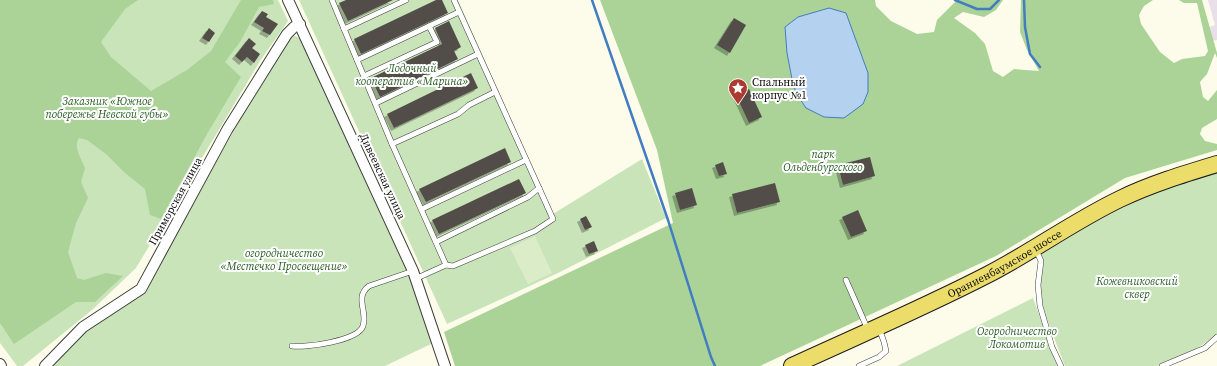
<svg xmlns="http://www.w3.org/2000/svg" width="1217" height="366" viewBox="0 0 1217 366" font-family="'Source Serif 4',serif">
  <style>
    .industrial { fill: #e9dfe9 }
    .green { fill: #c9e4b8 }
    .forest { fill: #abd398 }
    .pitch { fill: #dbecc9 }
    .water { fill: #b4d2f0; stroke: #417dc0 }
    .lines { fill: none; stroke-linecap: round; stroke-linejoin: round }
    .stream { stroke: #417dc0; stroke-width: 2.5 }
    .building { fill: #524d48; filter: url(#shadow) }
    .service-casing { stroke: #3e3e3e; stroke-width: 6 }
    .minor-casing { stroke: #3e3e3e; stroke-width: 12 }
    .primary-casing { stroke: #1c1c1c; stroke-width: 18 }
    .service { stroke: #fff; stroke-width: 5 }
    .minor { stroke: #fff; stroke-width: 10 }
    .primary { stroke: #ecdd6b; stroke-width: 16 }
    .labels { text-anchor: middle; stroke-width: 4; stroke-linejoin: round; paint-order: stroke }
    .park-label { font-size: 11px; font-style: italic; fill: #265c22; stroke: #fff }
    .poi-label { font-size: 11px; fill: #0b0b0b; stroke: #fff; text-anchor: start }
    .street-label { font-size: 11px; fill: #0b0b0b; stroke: #fff }
  </style>
  <defs>
    <filter id="shadow"><feDropShadow dx="-3" dy="3" stdDeviation="0" flood-color="#0004"/></filter>
  </defs>
  <rect width="100%" height="100%" fill="#fdfcea"/>
  <path class="industrial" d="M1208,0H1217V40L1208,42L1204,29L1215,25Z"/>
  <g class="green">
    <path d="M0,0H278L288,21L260,61L136,268L92,310L23,366H17L0,343Z"/>
    <path d="M299,0H458L553,214L642,159L666,218L560,272L447,324Z"/>
    <path d="M293,36C299,36 302,41 306,46L411,279L433,343L385,366H49L85,330L142,293L277,54L289,38Z"/>
    <path d="M1217,171V333C1209,340 1202,346 1192,351C1180,357 1168,359 1157,366H1065L1044,312L1039,284L1043,261L1041,253L1107,213L1151,192Z"/>
    <path d="M1033,298L1058,366H897Z"/>
  </g>
  <g class="forest">
    <path d="M0,0H138L125,9L101,42L111,57L151,91L187,70L211,51L241,0H273L274,4L259,7L240,42L225,62L241,77L207,134L161,219L150,215L145,189L125,173L106,154L87,140L79,138C73,147 81,158 85,168L81,182L88,198L76,223L68,252L77,278L84,280L106,273L123,276L95,302H76L14,344L0,323Z"/>
    <path d="M600,0H875L876,6L891,21L917,34L934,32L937,20L957,0H1003L996,10L984,17L963,12L954,18L975,33L985,44L993,71L1003,77L1014,69L1039,71L1027,50L1020,32L1021,0H1153L1144,6L1139,15L1141,24L1160,52L1174,63L1182,59L1205,56L1208,51L1197,3H1184L1179,0H1202L1217,53V58L1215,53L1207,74L1200,82L1203,97L1208,101L1217,90V119L1202,128L1200,134L1205,141L1217,144V150L1125,178L996,256L760,366H455L444,332L673,223L657,150Z"/>
  </g>
  <path class="pitch" d="M535,236L552,273L528,284L510,248Z"/>
  <path class="water" d="M829,8L846,13L868,73V92L863,104L844,118L824,117L806,108L796,93L792,79L787,53L785,27L798,17Z"/>
  <g class="lines">
    <g class="stream">
      <path d="M592,0L668,220L711,357L715,366"/>
      <path d="M955,0L977,9H990L999,0"/>
      <path d="M1024,0L1025,27L1030,54L1040,67"/>
    </g>
  </g>
  <g class="building">
    <path d="M346,0H393L348,21L339,3Z"/>
    <path d="M436,0H442L448,13L361,54L354,39Z"/>
    <path d="M262,11L268,14L266,17L278,24L270,35L262,31L264,28L254,22Z"/>
    <path d="M734,18L746,25L730,53L717,45Z"/>
    <path d="M449,21L461,47L454,51L458,59L380,97L371,78L442,44L435,28Z"/>
    <path d="M209,28L215,33L209,42L202,38Z"/>
    <path d="M249,38L256,44L252,48L260,54L254,63L247,57L242,62L235,56Z"/>
    <path d="M471,73L478,88L394,128L387,114Z"/>
    <path d="M749,89L762,117L749,123L736,95Z"/>
    <path d="M505,148L511,162L426,202L419,189Z"/>
    <path d="M870,157L875,176L843,185L838,165Z"/>
    <path d="M723,162L727,174L719,176L715,165Z"/>
    <path d="M519,179L526,193L439,234L432,220Z"/>
    <path d="M775,183L780,202L737,213L732,194Z"/>
    <path d="M692,188L697,205L680,210L675,193Z"/>
    <path d="M858,210L867,231L851,237L842,217Z"/>
    <path d="M586,216L592,227L585,230L580,219Z"/>
    <path d="M594,241L598,251L589,254L585,245Z"/>
  </g>
  <g class="lines">
    <defs>
      <g id="service">
        <path d="M332,0L392,144L446,265L415,279"/>
        <path d="M344,29L406,0"/>
        <path d="M357,60L459,12"/>
        <path d="M364,76L437,42L429,26"/>
        <path d="M376,103L478,54"/>
        <path d="M392,144L458,114L469,105L495,92"/>
        <path d="M422,209L526,160"/>
        <path d="M436,242L528,197L539,188"/>
        <path d="M1036,250L1041,261L1038,285L1040,306L1052,347L1061,366"/>
        <path d="M446,265L453,266L535,231L553,219L454,0"/>
        <path d="M846,280L868,330"/>
        <path d="M292,346C305,348 358,341 363,326C368,312 354,297 369,286L413,271"/>
        <path d="M859,366L879,357L886,351L884,342L879,328"/>
        <path d="M1162,366L1205,348L1217,337"/>
      </g>
      <g id="minor">
        <path d="M288,0L413,271L445,366"/>
        <path d="M0,364L1,366"/>
        <path d="M45,366L83,327L141,289L227,130L275,53L287,34L294,27L300,24"/>
      </g>
      <g id="primary">
        <path id="s1" d="M792,366C857,336 923,308 987,275C1032,252 1074,221 1120,199C1151,184 1184,174 1217,164"/>
      </g>
    </defs>
    <use href="#service" class="service-casing"/>
    <use href="#minor" class="minor-casing"/>
    <use href="#primary" class="primary-casing"/>
    <use href="#service" class="service"/>
    <use href="#minor" class="minor"/>
    <use href="#primary" class="primary"/>
  </g>
  <defs>
    <symbol id="sight-pin" viewBox="-11 -11 22 30"><path d="M0 17L-7.5 6A9.5 9.5 0 1 1 7.5 6Z" fill="#ad3a30" stroke="#fff"/><path d="M0-6L1.8-2.2L6-1.7L2.9 1.2L3.7 5.4L0 3.3L-3.7 5.4L-2.9 1.2L-6-1.7L-1.8-2.2Z" fill="#fff"/></symbol>
  </defs>
  <g fill-rule="evenodd">
    <use href="#sight-pin" x="727" y="77" width="22" height="30"/>
  </g>
  <g class="labels">
    <g class="park-label">
      <text x="412" y="72">Лодочный<tspan x="412" dy="13">кооператив «Марина»</tspan></text>
      <text x="107" y="105">Заказник «Южное<tspan x="107" dy="13">побережье Невской губы»</tspan></text>
      <text x="823" y="158">парк<tspan x="823" dy="13">Ольденбургского</tspan></text>
      <text x="284" y="257">огородничество<tspan x="284" dy="13">«Местечко Просвещение»</tspan></text>
      <text x="1137" y="285">Кожевниковский<tspan x="1137" dy="13">сквер</tspan></text>
      <text x="1017" y="335">Огородничество<tspan x="1017" dy="13">Локомотив</tspan></text>
    </g>
    <g class="poi-label">
      <text x="752" y="86">Спальный<tspan x="752" dy="13">корпус №1</tspan></text>
    </g>
    <g class="street-label">
      <text transform="translate(383 176) rotate(65)" y="4">Дивеевская улица</text>
      <text transform="translate(175 201) rotate(-61)" y="4">Приморская улица</text>
      <text dy="4" stroke="none"><textPath href="#s1" startOffset="236">Ораниенбаумское шоссе</textPath></text>
    </g>
  </g>
</svg>
